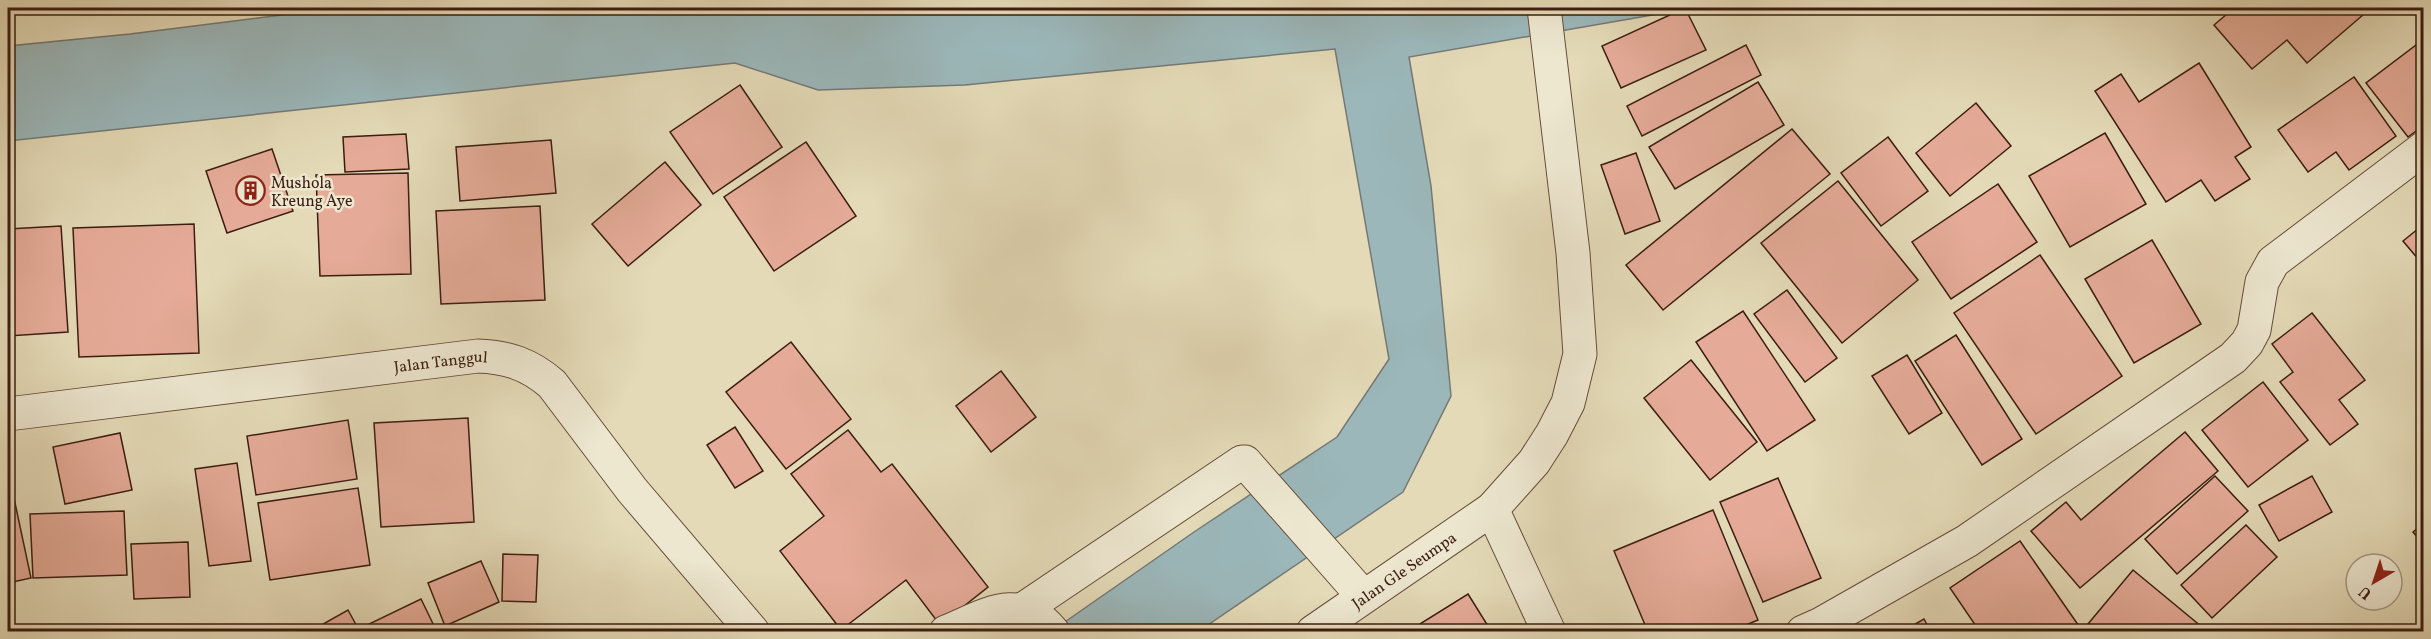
<svg xmlns="http://www.w3.org/2000/svg" width="2431" height="639" viewBox="0 0 2431 639" font-family="Vollkorn,serif">
  <style>
    .water { fill: #9bb7ba; stroke: #757976; stroke-width: 1.5 }
    .building { fill: #e5ab98; stroke: #3c1d11; stroke-width: 1.5 }
    .lines { fill: none; stroke-linecap: round; stroke-linejoin: round }
    .street-casing { stroke: #664c3a; stroke-width: 35 }
    .street { stroke: #ede7d0; stroke-width: 33 }
    .labels { text-anchor: middle; stroke-width: 5; stroke-linejoin: round; paint-order: stroke }
    .poi-label { font-size: 16px; fill: #3c1d11; stroke: #ede7d0; text-anchor: start }
    .street-label { font-size: 16px; fill: #3c1d11; stroke: #ede7d0 }
  </style>
  <rect width="100%" height="100%" fill="#e4dab7"/>
  <filter id="stains"><feTurbulence type="fractalNoise" baseFrequency=".00333" numOctaves="4"/><feColorMatrix values="0 0 0 0 .2 0 0 0 0 .09 0 0 0 0 .02 0 0 0 .5 -.17"/></filter>
  <radialGradient id="worn" r=".72"><stop offset=".6" stop-color="#630" stop-opacity="0"/><stop offset="1" stop-color="#630" stop-opacity=".3"/></radialGradient>
  <path class="water" d="M337,8H1693L1409,57L1431,186L1451,396L1403,492L1199,631H1052L1194,532L1337,437L1389,359L1335,49L965,85L818,90L735,63L8,141V46L130,34Z"/>
  <g class="building">
    <path d="M1685,8L1706,50L1621,88L1602,46Z"/>
    <path d="M2234,8H2371L2307,63L2287,40L2252,69L2214,25Z"/>
    <path d="M2424,39V125L2408,137L2366,83Z"/>
    <path d="M1746,45L1761,75L1642,136L1627,106Z"/>
    <path d="M2199,63L2251,147L2235,157L2250,179L2215,201L2201,180L2166,202L2095,91L2121,74L2139,102Z"/>
    <path d="M2354,77L2396,136L2349,170L2336,152L2308,172L2278,130Z"/>
    <path d="M1758,82L1784,125L1675,189L1649,147Z"/>
    <path d="M740,85L782,147L713,194L670,132Z"/>
    <path d="M1976,103L2011,146L1950,196L1916,153Z"/>
    <path d="M1792,129L1830,174L1663,310L1626,265Z"/>
    <path d="M2105,133L2146,204L2070,247L2029,176Z"/>
    <path d="M406,134L409,169L345,172L343,137Z"/>
    <path d="M1888,137L1928,191L1881,226L1841,173Z"/>
    <path d="M551,140L556,193L460,201L456,147Z"/>
    <path d="M806,142L856,216L774,271L724,197Z"/>
    <path d="M272,149L293,211L227,233L206,171Z"/>
    <path d="M1636,153L1660,221L1625,234L1601,165Z"/>
    <path d="M665,162L701,205L628,266L592,224Z"/>
    <path d="M408,173L411,274L320,276L316,175Z"/>
    <path d="M1838,181L1918,280L1842,343L1761,243Z"/>
    <path d="M1998,184L2037,242L1951,299L1912,242Z"/>
    <path d="M540,206L545,300L441,304L436,211Z"/>
    <path d="M194,224L199,353L79,357L73,228Z"/>
    <path d="M2424,224V266L2403,241Z"/>
    <path d="M61,226L68,332L8,336V229Z"/>
    <path d="M2152,240L2201,324L2134,363L2085,279Z"/>
    <path d="M2040,255L2122,376L2036,434L1954,313Z"/>
    <path d="M1787,290L1837,358L1805,382L1754,314Z"/>
    <path d="M1743,311L1815,420L1767,451L1696,342Z"/>
    <path d="M2312,313L2365,380L2339,400L2358,424L2330,445L2280,382L2293,372L2272,344Z"/>
    <path d="M1956,335L2022,439L1982,465L1915,361Z"/>
    <path d="M791,342L851,419L786,469L726,392Z"/>
    <path d="M1907,355L1942,413L1909,434L1872,376Z"/>
    <path d="M1691,360L1757,442L1710,480L1644,398Z"/>
    <path d="M1001,371L1036,417L991,452L956,406Z"/>
    <path d="M2263,382L2308,440L2248,487L2202,430Z"/>
    <path d="M468,418L474,522L381,527L374,423Z"/>
    <path d="M348,420L357,479L256,495L247,436Z"/>
    <path d="M735,427L763,471L735,488L707,445Z"/>
    <path d="M848,430L881,472L892,464L988,587L940,625L906,580L841,630L780,551L824,516L791,474Z"/>
    <path d="M2185,432L2218,471L2080,588L2031,531L2066,502L2081,520Z"/>
    <path d="M120,433L132,490L65,504L53,447Z"/>
    <path d="M237,463L251,561L209,566L195,469Z"/>
    <path d="M8,470L31,578L8,583Z"/>
    <path d="M2215,476L2248,511L2177,574L2145,539Z"/>
    <path d="M2312,476L2332,512L2279,541L2259,505Z"/>
    <path d="M1778,478L1821,578L1763,602L1720,502Z"/>
    <path d="M358,488L370,565L270,580L258,503Z"/>
    <path d="M1713,510L1758,620L1729,632H1648L1614,551Z"/>
    <path d="M124,511L127,575L33,578L30,514Z"/>
    <path d="M2424,523V545L2413,532Z"/>
    <path d="M2246,525L2277,557L2212,618L2181,585Z"/>
    <path d="M2020,541L2081,629L2078,632H1980L1950,588Z"/>
    <path d="M188,542L190,597L134,599L131,544Z"/>
    <path d="M503,554L538,555L536,602L502,601Z"/>
    <path d="M481,561L499,602L445,626L428,583Z"/>
    <path d="M2133,570L2208,632H2098L2088,624Z"/>
    <path d="M1468,594L1488,626L1478,632H1407Z"/>
    <path d="M421,599L437,632H371L367,625Z"/>
    <path d="M348,610L360,632H309Z"/>
    <path d="M1924,619L1931,632H1901Z"/>
  </g>
  <g class="lines">
    <defs>
      <g id="street">
        <path id="s1" d="M8,414L478,356C507,357 529,364 552,384L632,490L753,632"/>
        <path d="M1492,509L1549,632"/>
        <path d="M1022,610L1242,462H1245L1363,596"/>
        <path d="M946,632C985,616 1019,591 1053,632"/>
        <path id="s2" d="M1313,632L1492,509L1534,462L1552,434L1568,403L1580,354L1573,253L1544,8"/>
        <path d="M1803,632L1821,624L1967,541L2233,358L2247,343L2254,330L2262,282L2273,262L2424,148"/>
      </g>
    </defs>
    <use href="#street" class="street-casing"/>
    <use href="#street" class="street"/>
  </g>
  <defs>
    <symbol id="building-ring" viewBox="-11 -11 22 22"><circle r="9.5" fill="#ede7d0" stroke="#8f2418" stroke-width="1.5"/><path d="M-4-6H4V6H1V3H-1V6H-4ZM-2.5-4.3h1.7v1.8h-1.7ZM.8-4.3h1.7v1.8H.8ZM-2.5-1h1.7V.8h-1.7ZM.8-1h1.7V.8H.8Z" fill="#8f2418"/></symbol>
  </defs>
  <g fill-rule="evenodd">
    <use href="#building-ring" x="234" y="174" width="33" height="33"/>
  </g>
  <g class="labels">
    <g class="poi-label">
      <text x="271" y="188">Mushola<tspan x="271" dy="18">Kreung Aye</tspan></text>
    </g>
    <g class="street-label">
      <text dy="6" stroke="none"><textPath href="#s1" startOffset="436">Jalan Tanggul</textPath></text>
      <text dy="6" stroke="none"><textPath href="#s2" startOffset="110">Jalan Gle Seumpa</textPath></text>
    </g>
  </g>
  <rect width="2431" height="639" fill="none" stroke="#e4dab7" stroke-width="30"/>
  <rect x="9" y="9" width="2413" height="621" fill="none" stroke="#3c1d11" stroke-width="3"/>
  <rect x="15" y="15" width="2401" height="609" fill="none" stroke="#3c1d11" stroke-width="1.5"/>
  <g transform="translate(2374 582) rotate(219)"><circle r="28" fill="#ede7d0" stroke="#a69684" stroke-width="1.5"/>
  <path d="M0-4.5L10 22L0 15L-10 22Z" fill="#8f2418"/>
  <text y="-9" font-size="16" font-weight="bold" text-anchor="middle" fill="#3c1d11">U</text>
  </g>
  <rect width="100%" height="100%" filter="url(#stains)"/>
  <rect width="100%" height="100%" fill="url(#worn)"/>
</svg>
